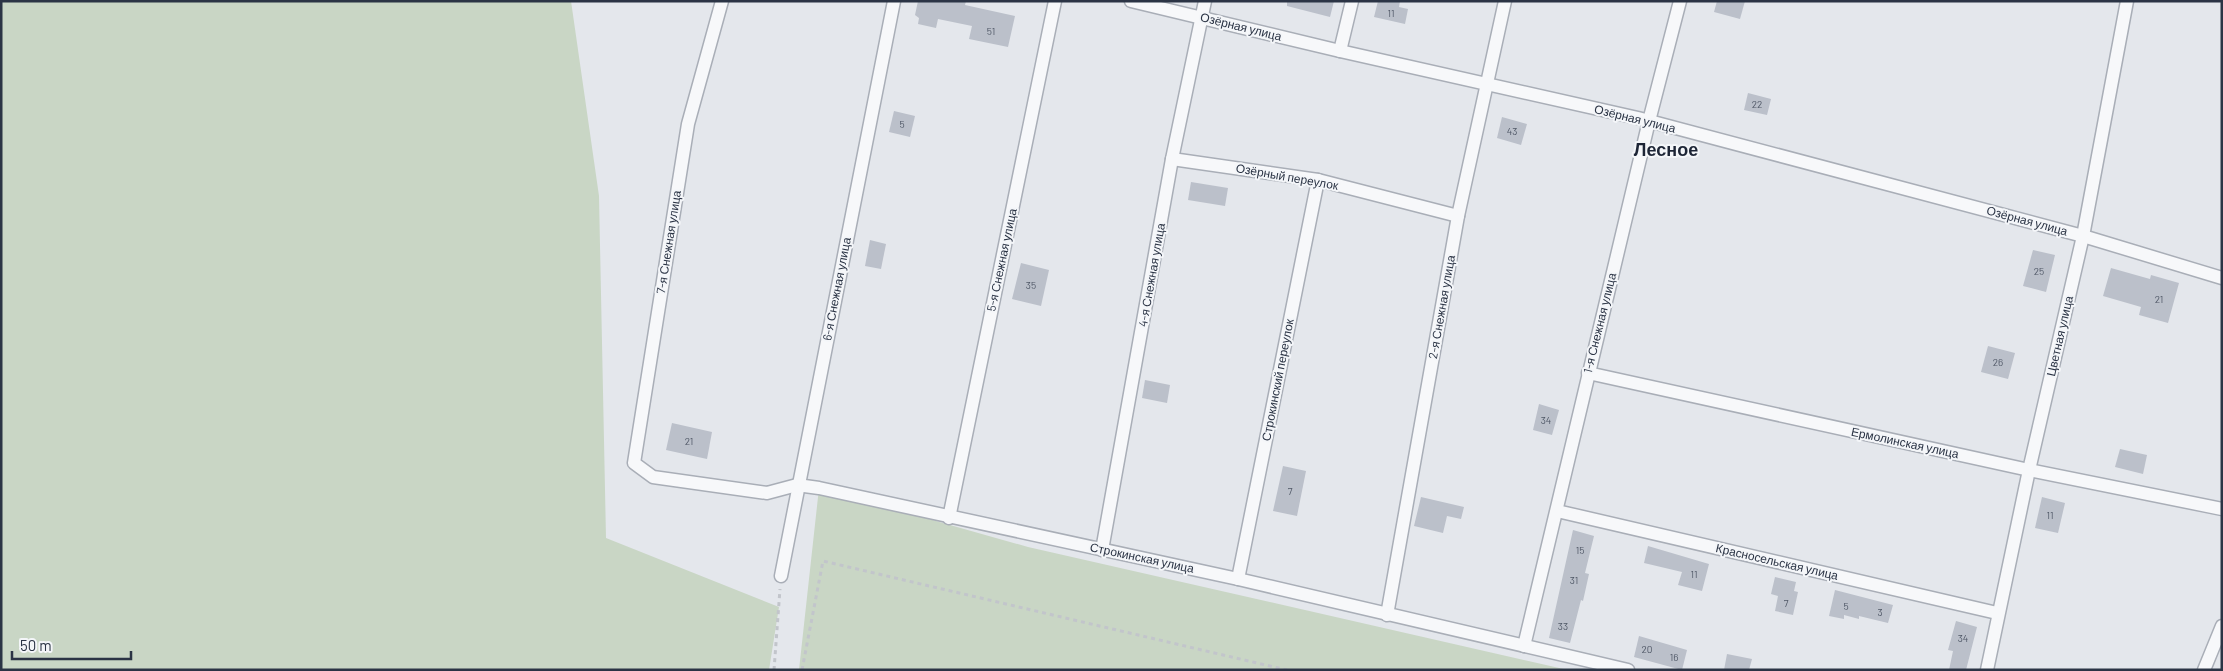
<svg xmlns="http://www.w3.org/2000/svg" width="2223" height="671" viewBox="0 0 2223 671" font-family="Barlow,sans-serif">
  <style>
    .green { fill: #c9d6c5 }
    .building { fill: #bbc0ca }
    .lines { fill: none; stroke-linecap: round; stroke-linejoin: round }
    .street-casing { stroke: #a9aeb7; stroke-width: 15 }
    .path { stroke: #c2c5cb; stroke-width: 3; stroke-dasharray: 4 4; stroke-linecap: butt }
    .street { stroke: #f7f8fa; stroke-width: 12 }
    .labels { text-anchor: middle; stroke-width: 4; stroke-linejoin: round; paint-order: stroke }
    .number-label { font-size: 10px; fill: #4f5766 }
    .street-label { font-size: 12px; fill: #2b3445; stroke: #f4f6f9 }
    .district-label { font-size: 18px; font-weight: bold; fill: #1d2536; stroke: #f4f6f9 }
  </style>
  <rect width="100%" height="100%" fill="#e4e7ec"/>
  <g class="green">
    <path d="M1,1H571L599,196L606,538L779,607L769,670H1Z"/>
    <path d="M819,488L1028,547L1568,670H799Z"/>
  </g>
  <g class="building">
    <path d="M918,1H966L965,5L1015,16L1008,47L969,39L972,26L938,19L936,28L918,24L919,18L915,15Z"/>
    <path d="M1287,1H1334L1330,17L1287,6Z"/>
    <path d="M1378,1H1400L1399,7L1408,9L1405,24L1374,17Z"/>
    <path d="M1717,1H1745L1740,19L1714,12Z"/>
    <path d="M1748,93L1771,99L1767,115L1744,110Z"/>
    <path d="M894,111L915,116L910,137L889,132Z"/>
    <path d="M1502,117L1527,124L1521,145L1497,138Z"/>
    <path d="M1191,182L1228,188L1225,206L1188,200Z"/>
    <path d="M870,240L886,244L881,269L865,266Z"/>
    <path d="M2033,250L2055,255L2046,292L2023,286Z"/>
    <path d="M1021,263L1049,270L1041,306L1012,299Z"/>
    <path d="M2111,268L2150,279L2151,275L2179,283L2168,323L2139,315L2141,307L2103,296Z"/>
    <path d="M1988,346L2015,353L2008,379L1981,372Z"/>
    <path d="M1145,380L1170,385L1167,403L1142,398Z"/>
    <path d="M1539,404L1559,410L1552,435L1533,430Z"/>
    <path d="M672,423L712,432L707,459L666,450Z"/>
    <path d="M2120,449L2147,455L2143,474L2115,467Z"/>
    <path d="M1283,466L1306,471L1297,516L1273,511Z"/>
    <path d="M1421,497L1464,507L1461,519L1447,516L1443,533L1414,526Z"/>
    <path d="M2042,497L2065,503L2058,533L2035,528Z"/>
    <path d="M1573,530L1594,536L1585,573L1589,574L1583,601L1581,600L1570,643L1549,638Z"/>
    <path d="M1648,546L1709,564L1702,591L1678,585L1682,572L1644,563Z"/>
    <path d="M1775,577L1796,582L1794,591L1798,592L1793,615L1775,611L1778,596L1771,594Z"/>
    <path d="M1835,590L1893,605L1888,623L1859,616V619L1844,615V619L1829,616Z"/>
    <path d="M1956,621L1977,627L1966,670H1949L1953,651L1948,650Z"/>
    <path d="M1639,636L1687,650L1682,670L1634,657Z"/>
    <path d="M1727,654L1752,659L1749,670H1724Z"/>
  </g>
  <g class="lines">
    <defs>
      <g id="street">
        <path d="M722,1L688,124L634,463L653,477L767,493L797,485L819,488L1238,579L1628,670"/>
        <path d="M1131,1L1340,51L1638,118L2083,236L2222,278"/>
        <path d="M1340,51L1352,1"/>
        <path d="M1172,159L1318,180L1458,216"/>
        <path d="M1588,373L2029,470L2222,509"/>
        <path d="M1557,511L1997,613"/>
        <path d="M949,518L1055,1"/>
        <path d="M1102,550L1172,159L1205,1"/>
        <path d="M781,576L894,1"/>
        <path d="M1238,579L1318,180"/>
        <path d="M1387,615L1458,216L1505,1"/>
        <path d="M1524,646L1649,121L1680,1"/>
        <path d="M1987,670L2029,470L2083,236L2127,1"/>
        <path d="M2204,670L2222,626"/>
      </g>
    </defs>
    <use href="#street" class="street-casing"/>
    <g class="path">
      <path d="M774,670L780,589"/>
      <path d="M802,670L823,561L1287,670"/>
    </g>
    <use href="#street" class="street"/>
  </g>
  <g class="labels">
    <g class="number-label">
      <text x="1391" y="17">11</text>
      <text x="991" y="35">51</text>
      <text x="1757" y="108">22</text>
      <text x="902" y="128">5</text>
      <text x="1512" y="135">43</text>
      <text x="2039" y="275">25</text>
      <text x="1031" y="289">35</text>
      <text x="2159" y="303">21</text>
      <text x="1998" y="366">26</text>
      <text x="1546" y="424">34</text>
      <text x="689" y="445">21</text>
      <text x="1290" y="495">7</text>
      <text x="2050" y="519">11</text>
      <text x="1580" y="554">15</text>
      <text x="1694" y="578">11</text>
      <text x="1574" y="584">31</text>
      <text x="1786" y="607">7</text>
      <text x="1846" y="610">5</text>
      <text x="1880" y="616">3</text>
      <text x="1563" y="630">33</text>
      <text x="1963" y="642">34</text>
      <text x="1647" y="653">20</text>
      <text x="1674" y="661">16</text>
    </g>
    <g class="street-label">
      <text transform="translate(1241 27) rotate(14)" y="4">Озёрная улица</text>
      <text transform="translate(1635 119) rotate(14)" y="4">Озёрная улица</text>
      <text transform="translate(1287 177) rotate(10)" y="4">Озёрный переулок</text>
      <text transform="translate(2027 221) rotate(15)" y="4">Озёрная улица</text>
      <text transform="translate(669 242) rotate(-81)" y="4">7-я Снежная улица</text>
      <text transform="translate(1002 260) rotate(-78)" y="4">5-я Снежная улица</text>
      <text transform="translate(1152 275) rotate(-80)" y="4">4-я Снежная улица</text>
      <text transform="translate(837 289) rotate(-79)" y="4">6-я Снежная улица</text>
      <text transform="translate(1442 307) rotate(-80)" y="4">2-я Снежная улица</text>
      <text transform="translate(1600 323) rotate(-76)" y="4">1-я Снежная улица</text>
      <text transform="translate(2060 336) rotate(-77)" y="4">Цветная улица</text>
      <text transform="translate(1278 380) rotate(-79)" y="4">Строкинский переулок</text>
      <text transform="translate(1905 443) rotate(12)" y="4">Ермолинская улица</text>
      <text transform="translate(1142 558) rotate(12)" y="4">Строкинская улица</text>
      <text transform="translate(1777 562) rotate(13)" y="4">Красносельская улица</text>
    </g>
    <g class="district-label">
      <text x="1666" y="156">Лесное</text>
    </g>
  </g>
  <rect width="2223" height="671" fill="none" stroke="#2b3445" stroke-width="5"/>
  <path d="M12 651v8h119v-8" fill="none" stroke="#2b3445" stroke-width="2.5"/>
  <text x="20" y="651" font-size="15" fill="#2b3445" stroke="#f4f6f9" stroke-width="4" paint-order="stroke">50 m</text>
</svg>
